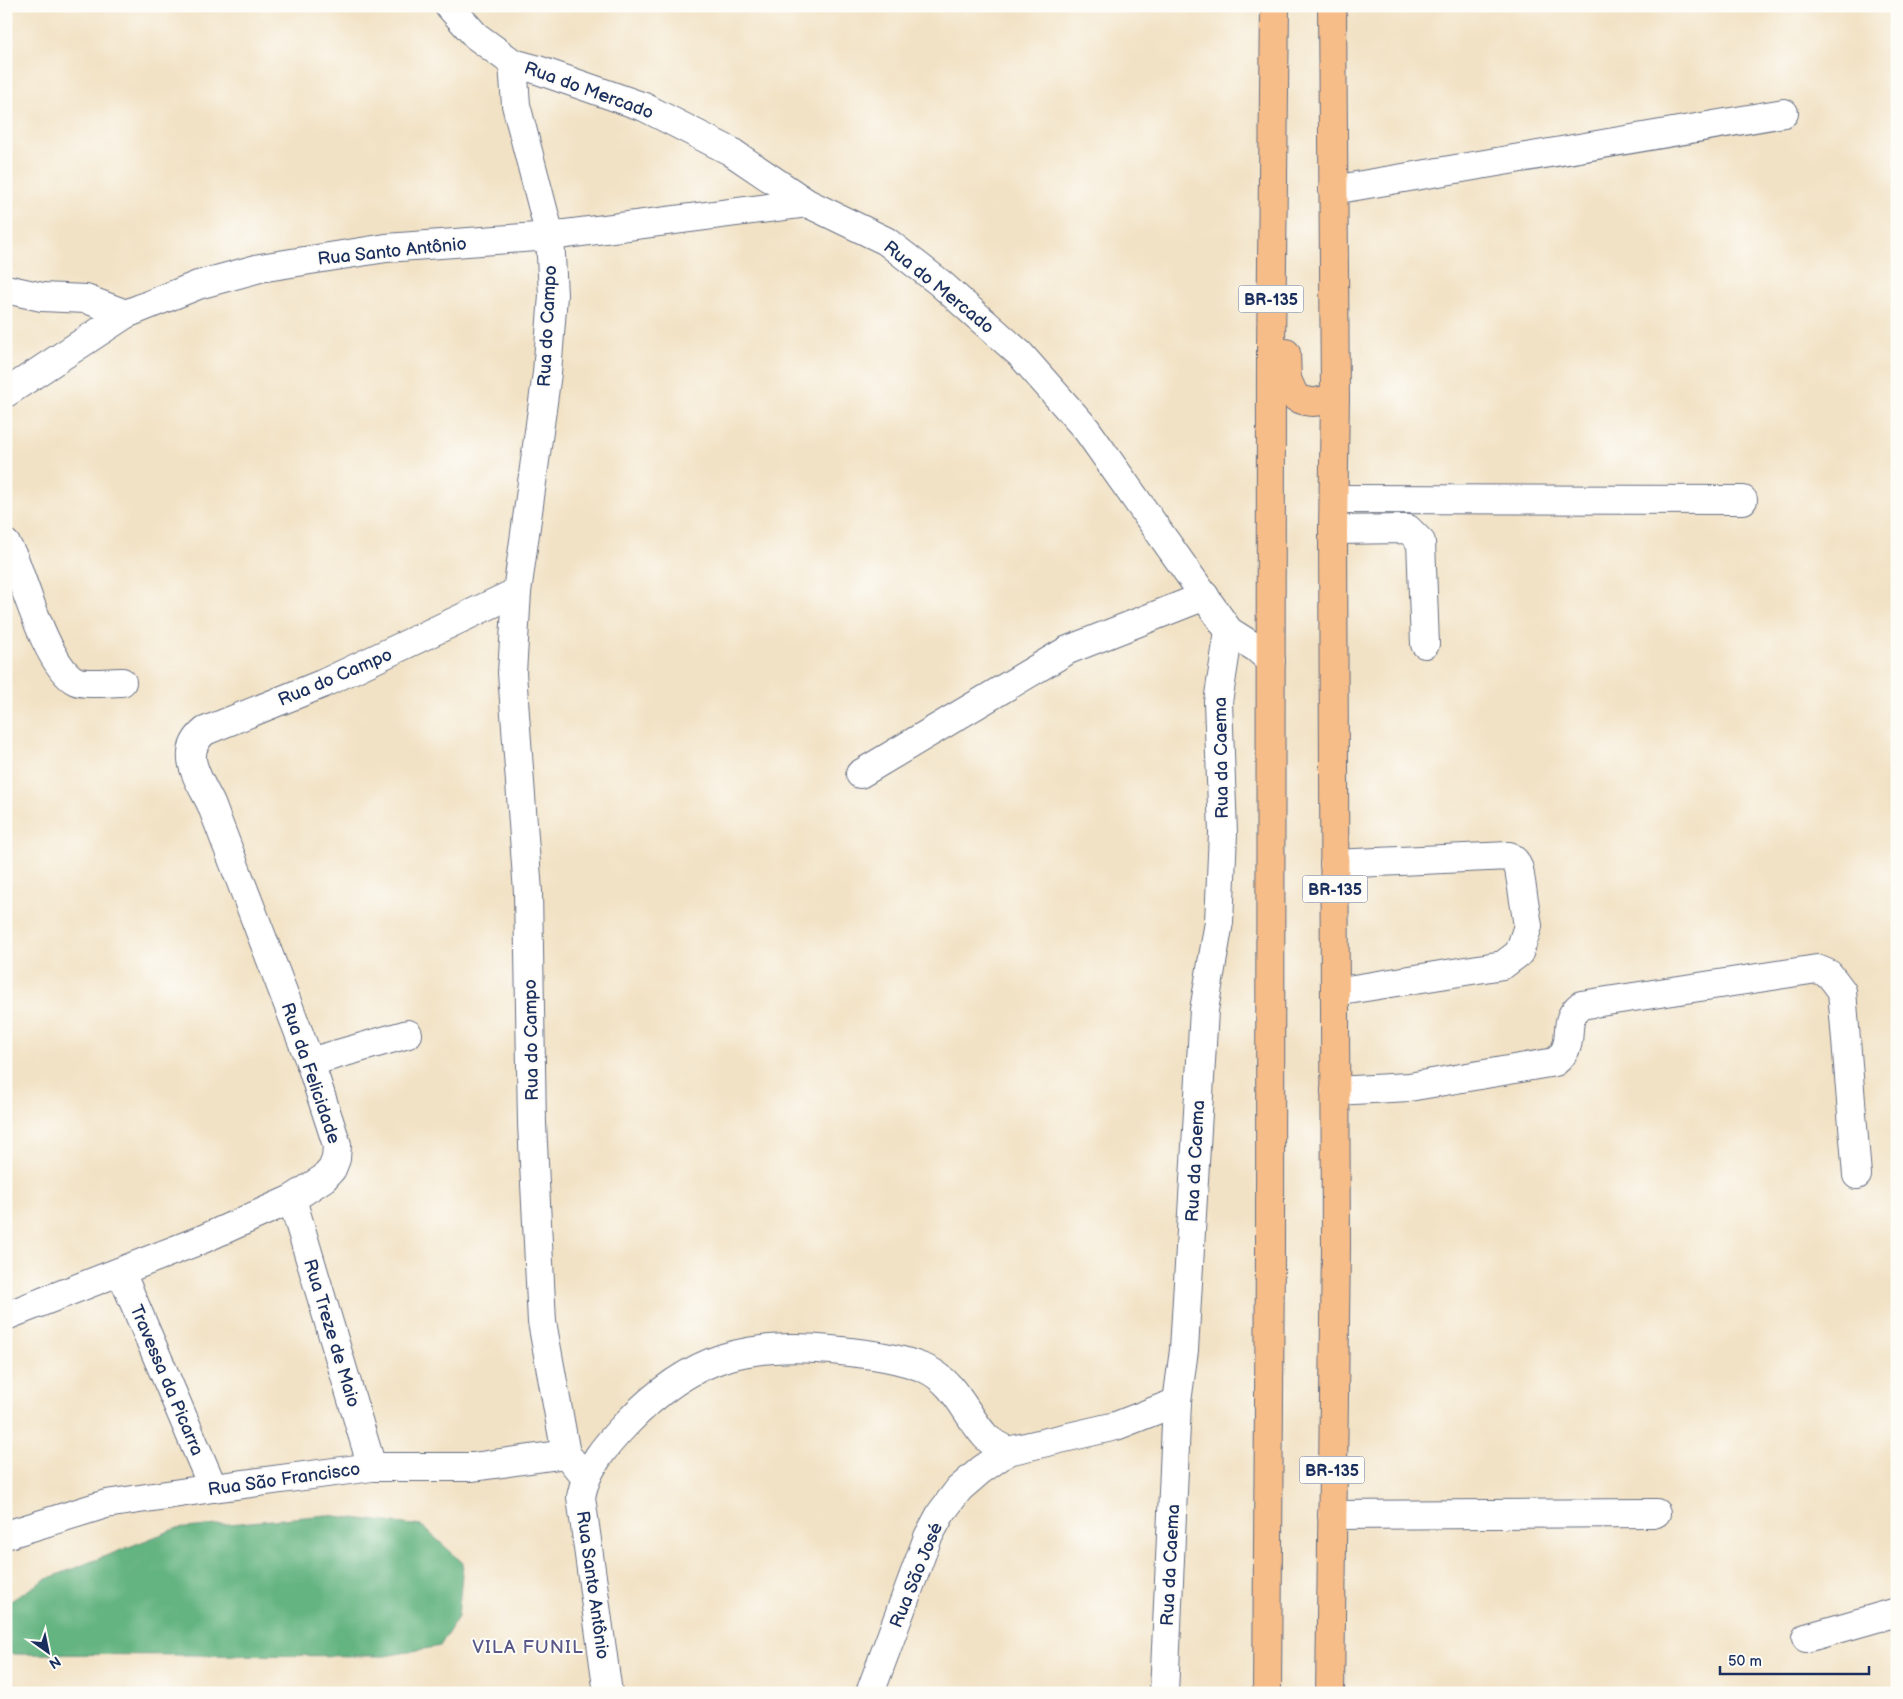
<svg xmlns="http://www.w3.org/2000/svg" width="1903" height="1699" viewBox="0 0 1903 1699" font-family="'Balsamiq Sans',sans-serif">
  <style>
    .forest { fill: #63b480; stroke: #3f726f }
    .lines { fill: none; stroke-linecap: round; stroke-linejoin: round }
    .minor-casing { stroke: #666e82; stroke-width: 30 }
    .highway-casing { stroke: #666e82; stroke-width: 30 }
    .minor { stroke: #fff; stroke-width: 28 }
    .highway { stroke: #f7bd88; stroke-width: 28 }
    .labels { text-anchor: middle; stroke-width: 4; stroke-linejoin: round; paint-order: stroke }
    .shield { fill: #fdfcf7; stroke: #5f6c8c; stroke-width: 1 }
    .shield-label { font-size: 16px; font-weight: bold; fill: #1b2f5e }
    .street-label { font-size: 18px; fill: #1b2f5e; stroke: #fdfcf7 }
    .neighbourhood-label { font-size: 19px; letter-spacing: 1px; fill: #595888; stroke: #fdfcf7 }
  </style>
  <rect width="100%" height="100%" fill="#fdfcf7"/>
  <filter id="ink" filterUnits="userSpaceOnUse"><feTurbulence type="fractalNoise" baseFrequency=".02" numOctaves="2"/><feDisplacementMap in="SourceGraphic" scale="10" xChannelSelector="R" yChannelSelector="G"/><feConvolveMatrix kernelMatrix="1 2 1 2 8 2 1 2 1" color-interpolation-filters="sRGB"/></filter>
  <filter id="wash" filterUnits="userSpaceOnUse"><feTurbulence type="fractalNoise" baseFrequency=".0096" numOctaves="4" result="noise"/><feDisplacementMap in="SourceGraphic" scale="20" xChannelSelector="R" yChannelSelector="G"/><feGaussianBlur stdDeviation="1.12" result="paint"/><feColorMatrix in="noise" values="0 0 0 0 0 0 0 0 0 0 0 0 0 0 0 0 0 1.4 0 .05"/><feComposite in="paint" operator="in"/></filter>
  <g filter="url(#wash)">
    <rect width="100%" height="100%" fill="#f2e2c5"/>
    <path class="forest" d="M326,1515L422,1526L463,1563L458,1617L440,1646L385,1656L6,1654V1604L44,1580L175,1529Z"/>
  </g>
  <g filter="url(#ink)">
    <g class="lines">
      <defs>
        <g id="minor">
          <path d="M449,6L476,36L513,63L535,69L644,107L730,151L807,203L886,241L940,283L1020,354L1087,430L1229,631L1256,648L1271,661"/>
          <path d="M513,63L516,105L550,236L553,295L547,373L517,592L512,673L528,892L532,1124L542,1322L566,1454L586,1478"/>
          <path d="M1333,190L1784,113"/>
          <path d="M6,289L42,297L86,299L126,314"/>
          <path d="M6,393L126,314L198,285L260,268L386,248L550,236L807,203"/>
          <path d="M1335,499L1743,500"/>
          <path d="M1333,530L1408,529L1421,542L1425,644"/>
          <path d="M6,544L14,558C25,586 49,669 76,681C85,685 111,682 122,682"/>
          <path d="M860,774L1068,650L1205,596"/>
          <path d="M1334,864L1509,856L1515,861L1519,869L1528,926L1519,953L1503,965L1335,992"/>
          <path d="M310,1062L408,1034"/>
          <path d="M1335,1091L1409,1087L1555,1062C1580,1042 1558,1023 1581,1005L1817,969L1829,974L1842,991L1857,1175"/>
          <path d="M292,1199L372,1467"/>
          <path d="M121,1272L213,1488"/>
          <path d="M6,1316L203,1239L292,1199L324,1178L332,1169L336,1159L337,1145L310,1062L211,804C199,779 178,753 205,731L322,684L517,592"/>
          <path d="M1332,1515L1656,1513"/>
          <path d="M6,1535L106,1504L213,1488L372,1467H473L566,1454"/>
          <path d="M1806,1638L1897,1612"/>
          <path d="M608,1693L581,1497C586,1468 606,1445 626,1424C692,1355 748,1341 841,1351C870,1354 900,1358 926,1369C956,1383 965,1414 986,1437C992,1443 1000,1447 1008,1451"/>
          <path d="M870,1693L928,1537L941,1513L959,1489L981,1470L1008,1451L1116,1426L1177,1402"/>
          <path d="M1164,1693L1177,1402L1184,1350L1204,1010L1219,922L1223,833L1218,702L1229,631"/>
        </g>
        <g id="highway">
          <path d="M1286,353L1287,379L1295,397C1310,405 1320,402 1335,397"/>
          <path d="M1267,1693L1270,1254L1271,347L1275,6"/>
          <path d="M1330,1693L1336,1247L1333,530L1335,397L1332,6"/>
        </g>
      </defs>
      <use href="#minor" class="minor-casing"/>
      <use href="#highway" class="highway-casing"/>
      <use href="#minor" class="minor"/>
      <use href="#highway" class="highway"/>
    </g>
  </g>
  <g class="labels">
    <g class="shield">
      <rect x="1238.5" y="285.5" width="65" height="27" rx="4"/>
      <rect x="1302.5" y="875.5" width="65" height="27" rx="4"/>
      <rect x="1299.5" y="1456.5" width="65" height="27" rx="4"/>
    </g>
    <g class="shield-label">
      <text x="1271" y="305">BR-135</text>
      <text x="1335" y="895">BR-135</text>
      <text x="1332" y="1476">BR-135</text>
    </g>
    <g class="street-label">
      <text transform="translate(589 90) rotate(20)" y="6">Rua do Mercado</text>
      <text transform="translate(392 251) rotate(-6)" y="6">Rua Santo Antônio</text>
      <text transform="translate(939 287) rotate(39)" y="6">Rua do Mercado</text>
      <text transform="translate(547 326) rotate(-87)" y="6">Rua do Campo</text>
      <text transform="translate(335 677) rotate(-23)" y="6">Rua do Campo</text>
      <text transform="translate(1221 758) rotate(-91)" y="6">Rua da Caema</text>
      <text transform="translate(531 1040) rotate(-91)" y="6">Rua do Campo</text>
      <text transform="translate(311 1073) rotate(71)" y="6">Rua da Felicidade</text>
      <text transform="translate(1195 1161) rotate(-87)" y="6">Rua da Caema</text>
      <text transform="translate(332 1333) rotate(73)" y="6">Rua Treze de Maio</text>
      <text transform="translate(167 1380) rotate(67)" y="6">Travessa da Picarra</text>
      <text transform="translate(284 1479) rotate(-8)" y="6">Rua São Francisco</text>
      <text transform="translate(1170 1565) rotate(-87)" y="6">Rua da Caema</text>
      <text transform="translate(916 1575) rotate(-68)" y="6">Rua São José</text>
      <text transform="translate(593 1585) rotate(82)" y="6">Rua Santo Antônio</text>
    </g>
    <g class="neighbourhood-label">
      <text x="528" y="1653">VILA FUNIL</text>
    </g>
  </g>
  <rect width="1903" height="1699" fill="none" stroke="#fdfcf7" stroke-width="25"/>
  <g transform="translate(48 1652) rotate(147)" stroke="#fdfcf7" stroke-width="4" paint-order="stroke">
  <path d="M0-4L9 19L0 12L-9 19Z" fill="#1b2f5e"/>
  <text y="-8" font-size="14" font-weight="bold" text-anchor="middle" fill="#1b2f5e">N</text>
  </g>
  <path d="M1720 1666v8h149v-8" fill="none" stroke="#1b2f5e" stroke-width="2.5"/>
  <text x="1728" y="1666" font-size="15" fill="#1b2f5e" stroke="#fdfcf7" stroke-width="4" paint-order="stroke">50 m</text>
</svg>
